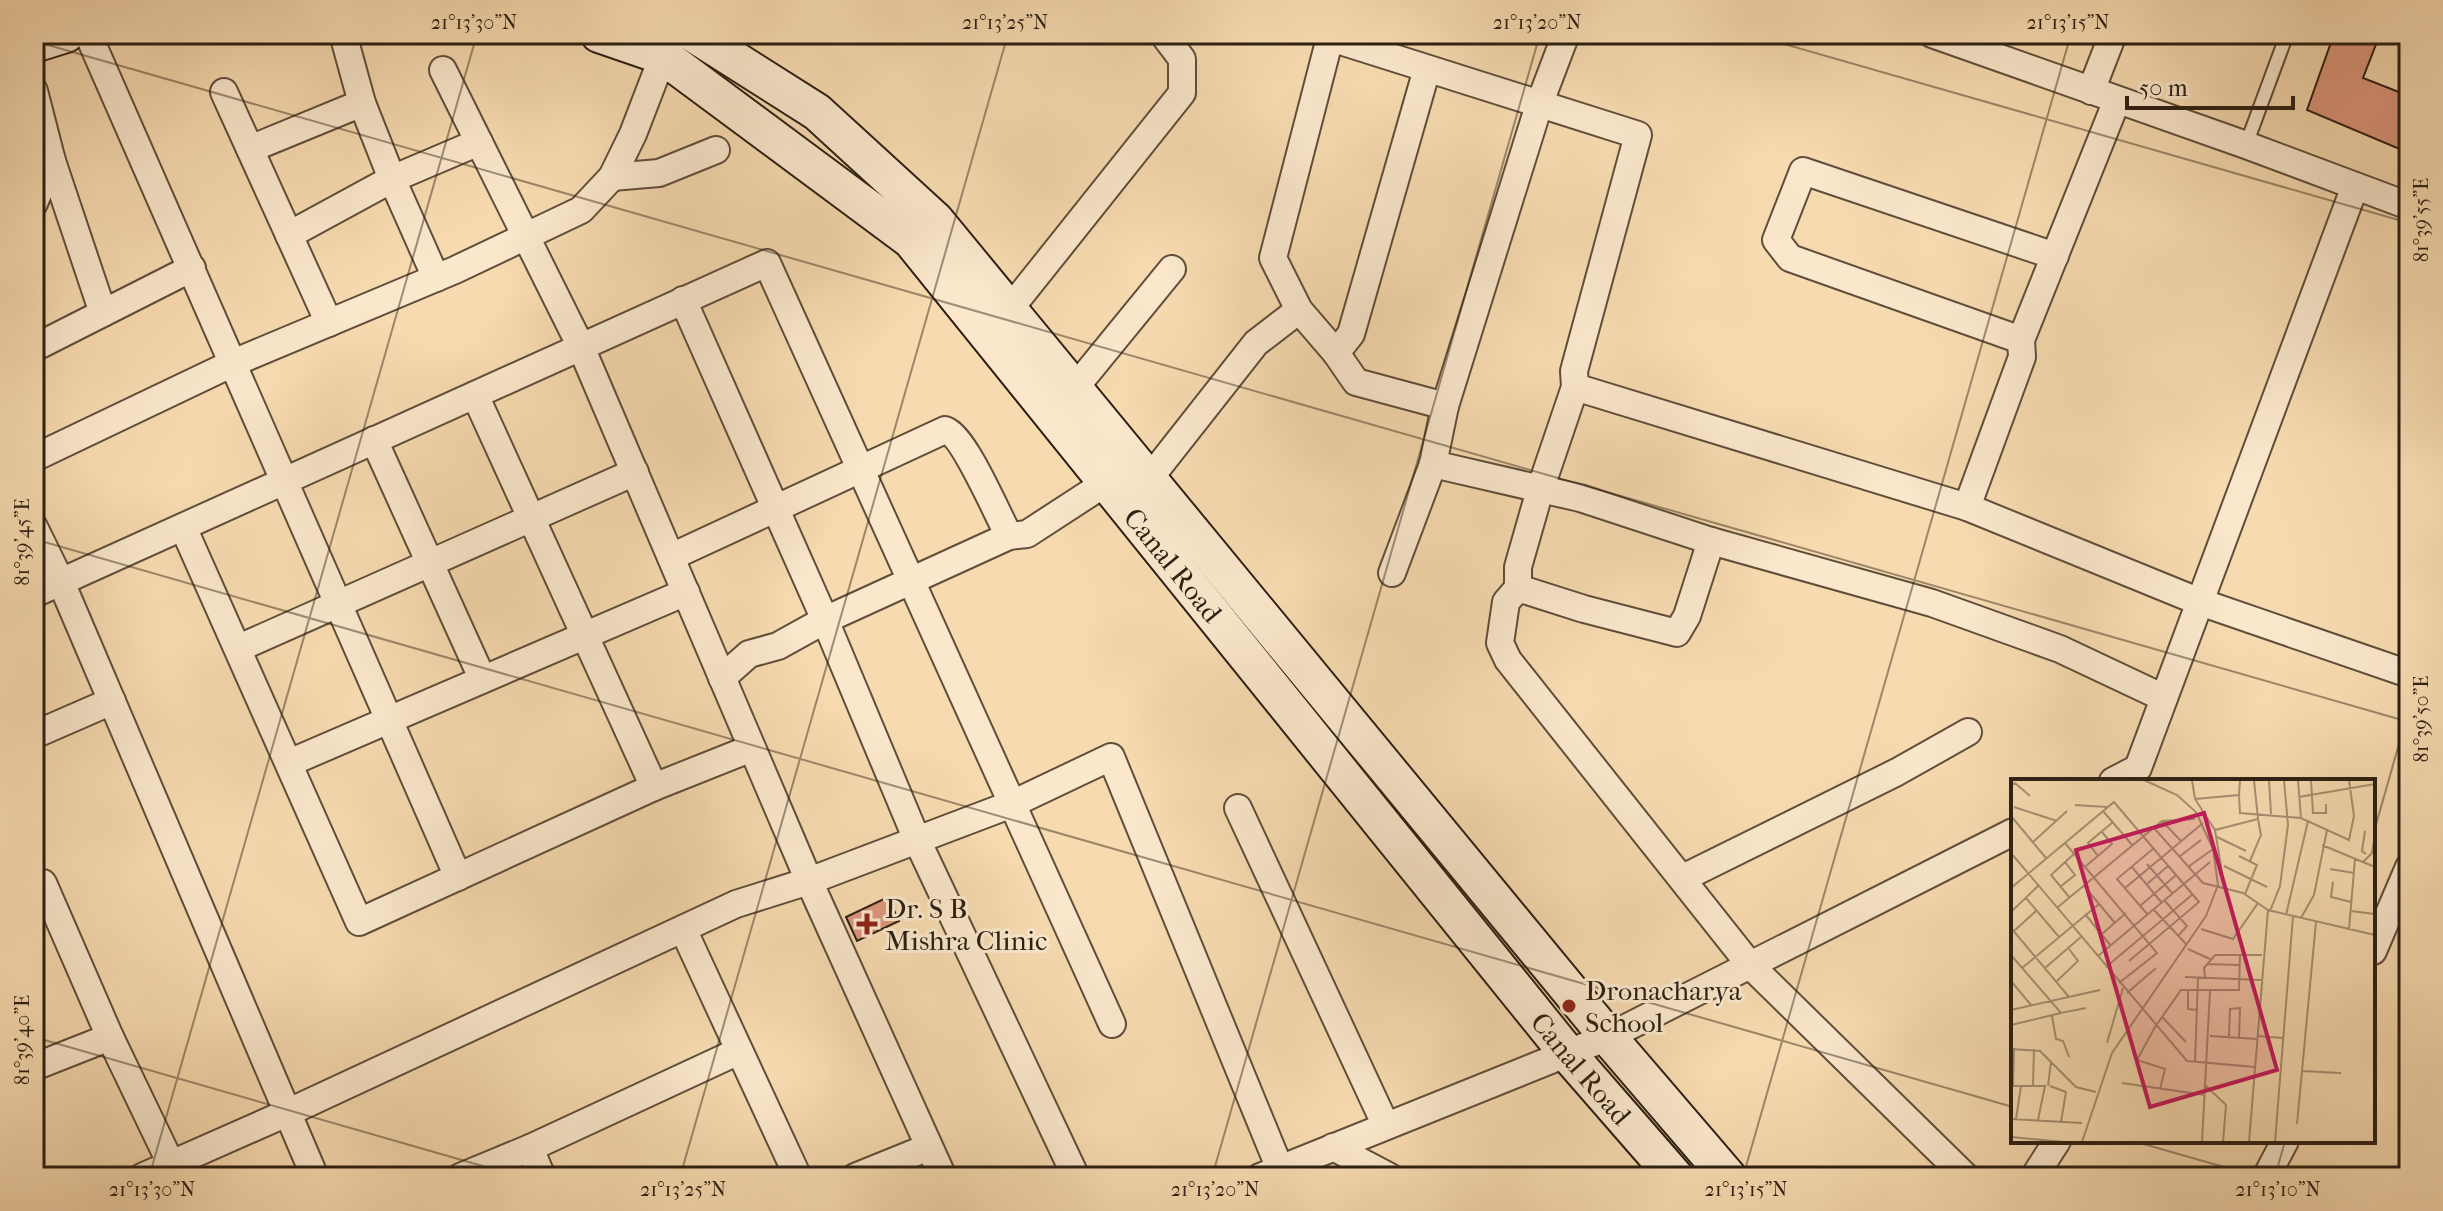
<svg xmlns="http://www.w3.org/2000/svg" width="2443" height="1211" viewBox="0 0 2443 1211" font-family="'IM FELL French Canon',serif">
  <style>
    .building { fill: #dd967c; stroke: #2c1f12; stroke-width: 2 }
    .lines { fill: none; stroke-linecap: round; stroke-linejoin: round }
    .lane-casing { stroke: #5f4e3a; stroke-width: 16 }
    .street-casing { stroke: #5f4e3a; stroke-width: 30 }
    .secondary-casing { stroke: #2c1f12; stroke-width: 40 }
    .lane { stroke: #fae7cc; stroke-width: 12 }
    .street { stroke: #fae7cc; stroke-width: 26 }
    .secondary { stroke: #fae7cc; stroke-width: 36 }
    .ticks { fill: none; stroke: #2c1f12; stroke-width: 2; stroke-opacity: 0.45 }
    .poi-dot { fill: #8f2418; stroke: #fae7cc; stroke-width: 3 }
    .labels { text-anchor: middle; stroke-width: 6; stroke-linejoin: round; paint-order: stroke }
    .street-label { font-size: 28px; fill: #2c1f12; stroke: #fae7cc }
    .poi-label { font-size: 28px; fill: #2c1f12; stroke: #fae7cc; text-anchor: start }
    .inset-road { fill: none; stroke: #a68f71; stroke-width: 2 }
    .view { fill: #c2185b; fill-opacity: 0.15; stroke: #c2185b; stroke-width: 4 }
    .inset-edge { fill: none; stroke: #2c1f12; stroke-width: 4 }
    .neatline { fill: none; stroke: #2c1f12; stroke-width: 3 }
    .ticks-label { font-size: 20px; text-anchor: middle; fill: #2c1f12 }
  </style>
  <rect width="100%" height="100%" fill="#f7dab0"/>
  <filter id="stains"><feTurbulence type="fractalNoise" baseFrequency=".0025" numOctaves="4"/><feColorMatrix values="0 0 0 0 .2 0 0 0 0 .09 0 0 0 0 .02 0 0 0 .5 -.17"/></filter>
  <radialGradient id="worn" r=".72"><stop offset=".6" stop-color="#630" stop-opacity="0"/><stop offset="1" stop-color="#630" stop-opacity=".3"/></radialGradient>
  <g class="building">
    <path d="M2334,34H2380L2363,78L2409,96V153L2307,110Z"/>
    <path d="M888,897L899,921L857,941L846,917Z"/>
  </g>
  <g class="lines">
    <defs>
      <path id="lane" d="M2246,145L2287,34"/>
      <g id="street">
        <path d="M88,34L458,877"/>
        <path d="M343,34L362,103L392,179L436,278"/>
        <path d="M1331,34L1273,258L1299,310L1336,353L1356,382L1445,406"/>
        <path d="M1932,34L2246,145L2409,206"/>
        <path d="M1331,38L1638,135L1574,371L1575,387L1540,490L1518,567V588L1506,602L1500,643L1508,660L1750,965L1966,1177"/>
        <path d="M443,70L581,347L809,881L943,1177"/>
        <path d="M34,91L52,161L34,203"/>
        <path d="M2091,91L2113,34"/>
        <path d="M224,92L329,323"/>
        <path d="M250,149L362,103"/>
        <path d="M52,161L103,313"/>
        <path d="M612,177L659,173L716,150"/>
        <path d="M289,235L392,179L479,142"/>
        <path d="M683,300L825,620L917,840L1076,1177"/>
        <path d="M1009,310L1182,93V59L1163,34"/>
        <path d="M2021,340L1790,258L1776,240L1803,171L2055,256"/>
        <path d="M34,348L192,268"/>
        <path d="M1336,353L1351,334L1427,69"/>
        <path d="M1575,387L1967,507L2200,602L2409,674"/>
        <path d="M1074,389L1172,269"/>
        <path d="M475,395L654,787"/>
        <path d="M374,440L482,678"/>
        <path d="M34,458L233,363L455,270L581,210L612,177L633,134L663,56L677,34"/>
        <path d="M1433,464L1580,498L1711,541L1932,603L2060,649L2164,698"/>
        <path d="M1149,479L1256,343L1299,310"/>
        <path d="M1967,507L2022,357L2021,340L2117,100"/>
        <path d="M34,527L61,582L315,1177"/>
        <path d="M183,527L359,922L654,787L752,748"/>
        <path d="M671,557L945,430C964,435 998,516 1009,536"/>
        <path d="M1392,573L1433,464L1445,406L1539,105L1566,34"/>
        <path d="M1518,588L1584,609L1677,633L1687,616L1711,541"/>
        <path d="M34,594L767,263L1112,1024"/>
        <path d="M239,648L635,472"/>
        <path d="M722,678L749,654L778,646L825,620L1009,536L1027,534L1107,482"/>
        <path d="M34,735L112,701"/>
        <path d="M289,763L686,592"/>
        <path d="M2113,781L2138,768L2355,186"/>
        <path d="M1238,808L1386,1126"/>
        <path d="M1683,878L1897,772L1968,732"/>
        <path d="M34,884L43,883L110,1037L171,1164"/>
        <path d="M683,929L798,1177"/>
        <path d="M2373,951L2409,867"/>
        <path d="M34,1067L110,1037"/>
        <path d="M1333,1147L1390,1177"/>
        <path d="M530,1148L542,1177"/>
        <path d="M142,1177L289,1112L736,904L809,881L1012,804L1111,757L1280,1169"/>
        <path d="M460,1177L530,1148L739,1051"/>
        <path d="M855,1177L929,1147"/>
        <path d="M1260,1177L1608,1037L2013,832"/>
        <path d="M2034,1177L2057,1141"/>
        <path d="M2266,1177L2285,1141"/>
      </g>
      <g id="secondary">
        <path id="s1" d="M599,34L663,56L911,240L1567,1053L1675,1177"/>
        <path d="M694,34L817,112L935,220L1608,1037L1728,1177"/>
        <path d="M34,44L66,34"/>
      </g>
    </defs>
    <use href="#lane" class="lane-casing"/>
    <use href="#street" class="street-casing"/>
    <use href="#secondary" class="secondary-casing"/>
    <use href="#lane" class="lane"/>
    <use href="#street" class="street"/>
    <use href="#secondary" class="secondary"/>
  </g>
  <path class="ticks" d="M1749,34L2409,223M34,41L2409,722M34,539L2013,1107M2373,835L2409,709M34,1037L521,1177M2133,1141L2259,1177M149,1177L477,34M680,1177L1008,34M1212,1177L1540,34M1743,1177L2071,34M2275,1177L2285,1141"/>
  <g class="poi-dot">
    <path d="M863 912h8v8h8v8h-8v8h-8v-8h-8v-8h8z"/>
    <circle cx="1569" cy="1006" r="8"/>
  </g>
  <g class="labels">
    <g class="street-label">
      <text dy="10" stroke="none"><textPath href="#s1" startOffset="794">Canal Road</textPath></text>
      <text dy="10" stroke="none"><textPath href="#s1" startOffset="1442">Canal Road</textPath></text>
    </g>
    <g class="poi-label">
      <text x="885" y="918">Dr. S B<tspan x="885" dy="32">Mishra Clinic</tspan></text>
      <text x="1585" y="1000">Dronacharya<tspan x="1585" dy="32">School</tspan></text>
    </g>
  </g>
  <g transform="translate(2011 779)">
    <rect width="364" height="364" fill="#f7dab0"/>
    <path class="inset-road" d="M181,1L184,20L204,51L211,93M258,1L260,35M287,1L290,39M300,1L302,34H315V25M0,7L4,4L19,17M228,16L229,34L290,39L338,61L343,37L338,1M288,18L364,5M184,20L228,16L229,1M64,26L96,28M3,28L46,42M92,32L122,67M0,37L35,79M151,42L170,62M143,49L192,104L232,114L257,131L364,156M204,51L247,40L243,1M354,52L351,72L355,75M206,58L235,72M22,63L56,32M54,64L146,174L108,204M311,66L364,88M0,74L176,282L244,288M87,77L77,64L102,43M228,77L246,86L234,115M168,78L190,61M239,82L250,56L247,40M352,83L361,74L364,55M136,85L162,115M75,87L101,65L91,53M213,87L256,108M121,88L151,124M177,88L202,70M319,90L343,94M322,103L320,118L340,123M136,105L157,87M73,107L104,144M49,108L64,96L54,83M0,109L103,23L188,123L118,182M114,109L192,44M15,119L48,158M59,119L40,96L64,74M154,122L176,147L167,157M129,127L165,96M47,128L151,42L184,40M143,131L175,165M259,132L269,107L277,46L273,1M340,132L364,135M0,133L28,106M74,135L100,167M137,136L106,100L143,69M275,136L297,42M290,139L303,116L316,51M0,149L58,218M190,150L222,160L247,124M338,150L344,80M3,152L25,132M91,155L115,134M177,170L199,180M0,176L50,234L75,229M87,177L199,83M196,185L228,186M95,188L182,115M11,189L88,125M34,189L71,157M174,198L250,201M194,199L193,189L204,176H251M0,202L20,226M46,202L67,182L58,170M177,212V230L187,231M116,214L145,189M0,231L89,211M41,237L45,260L52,262L58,278M151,238L175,263M0,246L50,234M199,257L246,260M218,257L219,230L229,229L228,258M246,257L272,259M96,264L112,209M0,270L29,272L65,308L85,313M184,283L187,199M291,292L330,294M111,304L194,316M194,306L215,326L212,363M0,307H34L27,341M2,307L3,269M22,307L23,270M37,307L40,283M39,307L55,313L50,343M149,310L154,290L126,281L144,248L170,211H228L229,175M0,340L71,344M5,340L10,307M286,345L305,143M0,358L53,363M71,363L101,274L195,137L207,106L202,70L185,33L166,16L133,1M123,363H170M191,363L199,212M238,363L257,131M264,363L282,137"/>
    <path class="view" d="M193,34L266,291L139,328L65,71Z"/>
    <rect width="364" height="364" class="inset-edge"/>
  </g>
  <rect width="2443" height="1211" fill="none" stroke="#f7dab0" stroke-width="88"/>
  <path d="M2127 96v12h166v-12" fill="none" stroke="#2c1f12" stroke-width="4"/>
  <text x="2139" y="96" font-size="24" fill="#2c1f12" stroke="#fae7cc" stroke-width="6" paint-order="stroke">50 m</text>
  <rect x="44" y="44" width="2355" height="1123" class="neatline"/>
  <g class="ticks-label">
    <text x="474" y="29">21°13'30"N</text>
    <text x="1005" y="29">21°13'25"N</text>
    <text x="1537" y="29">21°13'20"N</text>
    <text x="2068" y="29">21°13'15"N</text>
    <text transform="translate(2421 220) rotate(-90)" y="7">81°39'55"E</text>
    <text transform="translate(22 542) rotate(-90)" y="7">81°39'45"E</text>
    <text transform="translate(2421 719) rotate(-90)" y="7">81°39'50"E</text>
    <text transform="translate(22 1040) rotate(-90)" y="7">81°39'40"E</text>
    <text x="152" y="1196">21°13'30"N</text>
    <text x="683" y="1196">21°13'25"N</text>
    <text x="1215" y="1196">21°13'20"N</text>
    <text x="1746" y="1196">21°13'15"N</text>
    <text x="2278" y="1196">21°13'10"N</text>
  </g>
  <rect width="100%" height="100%" filter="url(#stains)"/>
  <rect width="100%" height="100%" fill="url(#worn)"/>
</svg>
